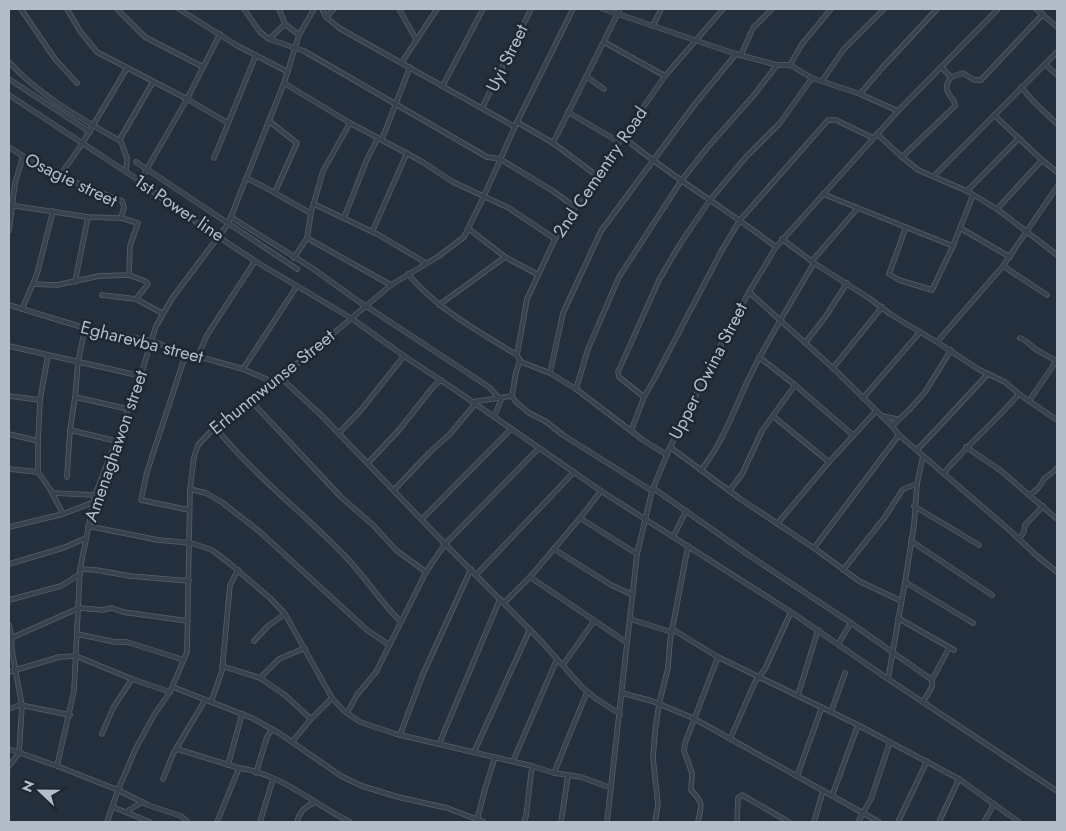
<svg xmlns="http://www.w3.org/2000/svg" width="1066" height="831" viewBox="0 0 1066 831" font-family="Jost,sans-serif">
  <style>
    .lines { fill: none; stroke-linecap: round; stroke-linejoin: round }
    .minor-casing { stroke: #565f6c; stroke-width: 5.5 }
    .minor { stroke: #38414e; stroke-width: 4 }
    .labels { text-anchor: middle; stroke-width: 5; stroke-linejoin: round; paint-order: stroke }
    .street-label { font-size: 18px; fill: #b4bcc9; stroke: #1d2633 }
  </style>
  <rect width="100%" height="100%" fill="#242f3e"/>
  <g class="lines">
    <defs>
      <g id="minor">
        <path d="M21,9L55,59L77,83"/>
        <path d="M67,9L80,31L97,52L187,99L228,123"/>
        <path d="M117,9L145,37L203,67"/>
        <path d="M179,9L236,45L288,72"/>
        <path d="M244,9L260,32L269,39L304,51L487,157L500,159L553,191L575,207"/>
        <path d="M279,9L285,24L299,35"/>
        <path d="M322,9L326,17L339,28L515,127"/>
        <path d="M399,9L416,39"/>
        <path d="M603,9L736,54L777,65H790L812,78L860,94L898,111"/>
        <path d="M1036,9L1057,27"/>
        <path d="M326,17L334,9"/>
        <path d="M653,26L661,9"/>
        <path d="M269,39L285,24"/>
        <path d="M604,42L665,76"/>
        <path d="M741,55L753,28L772,9"/>
        <path d="M9,62C40,96 80,118 120,141"/>
        <path d="M402,62L437,9"/>
        <path d="M1045,64L1057,75"/>
        <path d="M790,65L802,44L831,9"/>
        <path d="M941,67L951,77"/>
        <path d="M587,77L604,89"/>
        <path d="M9,79L90,132"/>
        <path d="M822,81L844,49L884,9"/>
        <path d="M284,83L350,123L421,161L453,182L509,208L555,239"/>
        <path d="M443,85L483,9"/>
        <path d="M1021,87L1034,102L1057,124"/>
        <path d="M860,94L882,68L937,9"/>
        <path d="M9,95L140,181L169,204L255,261L351,318L404,356L454,389L601,491L791,612L888,679L1057,791"/>
        <path d="M482,108L531,9"/>
        <path d="M568,112L619,142"/>
        <path d="M994,115L1042,160L1057,172"/>
        <path d="M269,121L297,143L275,192"/>
        <path d="M517,122L553,143L596,175"/>
        <path d="M350,123L323,171L311,213L307,238L391,285"/>
        <path d="M877,134L902,157L918,170L967,191L997,209L1057,255"/>
        <path d="M623,137C672,177 726,209 776,247"/>
        <path d="M382,139L410,67"/>
        <path d="M553,143L620,9"/>
        <path d="M9,147L42,169L122,201L124,207L121,218"/>
        <path d="M902,157L955,106L954,101C947,92 943,87 951,77L963,73L974,80H981L1043,14"/>
        <path d="M214,158L256,55"/>
        <path d="M136,162L297,269"/>
        <path d="M126,172L127,158L120,139L153,82"/>
        <path d="M934,176L1057,52"/>
        <path d="M59,177L82,144L127,68"/>
        <path d="M246,178C269,188 289,202 311,213"/>
        <path d="M140,181L187,99L220,34"/>
        <path d="M967,191L1019,138"/>
        <path d="M823,194L953,246"/>
        <path d="M314,204L379,235L426,263"/>
        <path d="M9,205L88,217L121,218L138,223L130,246L129,275L99,276L57,285L33,284"/>
        <path d="M997,209L1042,160"/>
        <path d="M231,217L312,268L365,306"/>
        <path d="M344,218L367,159L378,138"/>
        <path d="M906,227L889,274L899,280L932,290L953,246L973,195"/>
        <path d="M960,228L1010,257"/>
        <path d="M469,229L505,257L537,274"/>
        <path d="M9,231L15,183L23,156"/>
        <path d="M372,232L407,153"/>
        <path d="M782,239L814,263L869,298L890,314L937,342L978,369L1005,382L1019,394"/>
        <path d="M294,258L307,238"/>
        <path d="M812,261L857,209"/>
        <path d="M1003,266L1057,187"/>
        <path d="M408,274C438,310 478,331 517,355L521,362L550,373L576,389L643,440L667,455"/>
        <path d="M129,275L145,281L148,284L136,299"/>
        <path d="M75,282L88,217"/>
        <path d="M749,292L833,368L892,426L899,435L1007,528L1037,556L1057,572"/>
        <path d="M102,295L136,299L162,313"/>
        <path d="M9,305L85,328L151,341L186,353L243,369L273,382"/>
        <path d="M439,305L505,257"/>
        <path d="M366,306L489,387L501,400L494,417"/>
        <path d="M22,309L37,274L53,211"/>
        <path d="M1020,338C1026,340 1029,344 1034,348C1041,353 1049,357 1057,361"/>
        <path d="M937,342L1003,266L1047,295"/>
        <path d="M805,343L826,316L847,283"/>
        <path d="M9,346L141,376"/>
        <path d="M186,353L147,472L141,500L189,510"/>
        <path d="M48,355L40,400L38,441V472L50,489L63,514"/>
        <path d="M517,355L527,299L555,239L596,175L665,76L723,9"/>
        <path d="M198,356L207,335L255,261"/>
        <path d="M759,357L795,385L853,435"/>
        <path d="M520,360L516,372L512,396L516,402L529,413L545,421L563,435L652,491"/>
        <path d="M833,368L882,307"/>
        <path d="M243,369L297,286"/>
        <path d="M550,373L563,313L601,231L695,104L736,54"/>
        <path d="M280,377L321,415L445,544L541,641L582,687L595,698L620,714"/>
        <path d="M576,389L588,349L619,277L681,181L707,148L754,95L777,65"/>
        <path d="M9,396L40,400"/>
        <path d="M75,397L128,409"/>
        <path d="M644,397L619,377L618,372L659,280L680,244L710,200L746,157L780,123L812,78"/>
        <path d="M863,398L920,332"/>
        <path d="M250,400L341,497L373,525L396,550L426,572"/>
        <path d="M1029,401L1057,420"/>
        <path d="M472,402L512,396"/>
        <path d="M773,416L829,462"/>
        <path d="M882,416L897,419"/>
        <path d="M892,426L910,409L925,392L951,350"/>
        <path d="M215,427C253,474 301,511 343,554C364,575 379,600 400,621"/>
        <path d="M70,430L116,441"/>
        <path d="M631,431L644,397L656,376L722,250L740,220L828,120H836L873,138"/>
        <path d="M339,433L361,410L404,356"/>
        <path d="M9,434L38,441"/>
        <path d="M670,447L701,470C724,442 735,406 751,374C770,336 792,300 814,263"/>
        <path d="M966,447L1000,470L1057,519"/>
        <path d="M918,449L988,374"/>
        <path d="M368,463L399,430L433,387L441,380"/>
        <path d="M9,469L38,472"/>
        <path d="M701,470L739,498L814,548L859,581L901,601"/>
        <path d="M944,473C967,445 995,422 1019,394L1029,401L1057,360"/>
        <path d="M67,477L70,430L75,397L78,362L85,328"/>
        <path d="M653,488L750,556L851,623L838,644"/>
        <path d="M190,489L206,493L223,503L260,532L367,630L389,645"/>
        <path d="M394,490L429,453L450,434L475,404"/>
        <path d="M730,490L742,474L762,431L795,385"/>
        <path d="M52,493L95,495"/>
        <path d="M1029,495C1037,491 1040,486 1044,479C1048,475 1053,473 1057,468"/>
        <path d="M914,506L979,545"/>
        <path d="M580,518L601,491"/>
        <path d="M422,519L511,429"/>
        <path d="M777,524L829,462L876,411"/>
        <path d="M88,526L158,540L191,543L212,550L229,563L270,598L285,614L332,698L344,711L360,722L396,734L532,766L554,773L581,777L611,788"/>
        <path d="M9,527L63,514L94,502"/>
        <path d="M673,537L686,511"/>
        <path d="M1019,539L1024,532L1025,525L1043,506"/>
        <path d="M911,541L992,595"/>
        <path d="M814,548L899,435"/>
        <path d="M554,549L611,585L633,595"/>
        <path d="M9,564L63,548L86,538"/>
        <path d="M80,569L96,570L130,576L189,581"/>
        <path d="M843,570L885,517L903,489L917,484"/>
        <path d="M476,575L574,472"/>
        <path d="M530,577L626,642"/>
        <path d="M905,582L973,623"/>
        <path d="M9,600L61,586L80,574"/>
        <path d="M504,603L530,577L580,518L637,554"/>
        <path d="M898,618L954,650"/>
        <path d="M630,619L671,632"/>
        <path d="M851,623L932,680V687L923,702"/>
        <path d="M9,625L11,634L12,651L22,706L19,753L9,766"/>
        <path d="M672,629L718,657L858,725L959,779L1019,822"/>
        <path d="M77,634L115,642H127L184,660"/>
        <path d="M9,639L79,608L103,610L112,608L123,612L188,621"/>
        <path d="M254,641L268,626L285,614"/>
        <path d="M76,656L132,679L170,692"/>
        <path d="M563,665L594,621"/>
        <path d="M222,666L260,678L285,695L311,719"/>
        <path d="M9,672L59,657L76,656"/>
        <path d="M260,678L279,659L305,648"/>
        <path d="M888,679L905,582L914,525L917,484L923,456"/>
        <path d="M932,680L949,648"/>
        <path d="M173,687L252,718L279,733L341,776L362,786L398,797L447,808L484,822"/>
        <path d="M622,693L652,701L693,718L879,822"/>
        <path d="M798,695L818,630"/>
        <path d="M211,702L222,671L230,585L238,570"/>
        <path d="M9,709L20,705L70,715"/>
        <path d="M831,712L845,673"/>
        <path d="M347,713L357,695L376,672L426,572L445,544L539,448"/>
        <path d="M102,734L113,708L132,679"/>
        <path d="M400,735L423,674L471,569"/>
        <path d="M730,739L755,682L765,669L791,612"/>
        <path d="M292,742L311,719L332,698"/>
        <path d="M439,744L500,599"/>
        <path d="M9,749L57,766L118,790L148,805L181,816L188,822"/>
        <path d="M177,749L239,768"/>
        <path d="M474,752L530,629"/>
        <path d="M513,761L557,659"/>
        <path d="M228,765L242,714"/>
        <path d="M57,766L74,691L80,569L95,495L139,381L156,326L173,297L228,224L284,83L299,35L314,9"/>
        <path d="M256,773L267,737L272,729"/>
        <path d="M554,773L587,692"/>
        <path d="M797,776L822,707"/>
        <path d="M163,779L173,754L205,700"/>
        <path d="M832,796L858,725"/>
        <path d="M113,807L150,822"/>
        <path d="M126,812L142,802"/>
        <path d="M477,820L485,789L495,757"/>
        <path d="M107,822L118,790L136,748L154,715L170,692L187,652L190,489L194,457L198,445L215,427L303,359L391,285L439,256L464,237L484,196L517,122L573,9"/>
        <path d="M217,822L239,768C280,773 314,804 350,822"/>
        <path d="M260,822L273,779"/>
        <path d="M297,822C300,811 305,807 315,802"/>
        <path d="M524,822L526,816L532,766"/>
        <path d="M561,822L568,776"/>
        <path d="M607,822L637,554L652,491L670,447L723,341L749,292L776,247L898,111L998,9"/>
        <path d="M655,822L658,805L653,758L655,732L659,704L668,668L670,641L688,546"/>
        <path d="M698,822C701,804 705,805 691,790L692,773L684,751L685,743L718,657"/>
        <path d="M737,822L738,798L742,795L789,822"/>
        <path d="M814,822L823,791"/>
        <path d="M858,822L871,799L890,742"/>
        <path d="M898,822L927,761"/>
        <path d="M939,822L959,779"/>
        <path d="M984,822L994,804"/>
      </g>
    </defs>
    <use href="#minor" class="minor-casing"/>
    <use href="#minor" class="minor"/>
  </g>
  <g class="labels">
    <g class="street-label">
      <text transform="translate(507 58) rotate(-64)" y="6">Uyi Street</text>
      <text transform="translate(600 172) rotate(-56)" y="6">2nd Cementry Road</text>
      <text transform="translate(71 180) rotate(26)" y="6">Osagie street</text>
      <text transform="translate(179 208) rotate(34)" y="6">1st Power line</text>
      <text transform="translate(142 342) rotate(14)" y="6">Egharevba street</text>
      <text transform="translate(708 371) rotate(-63)" y="6">Upper Owina Street</text>
      <text transform="translate(272 382) rotate(-39)" y="6">Erhunmwunse Street</text>
      <text transform="translate(116 446) rotate(-71)" y="6">Amenaghawon street</text>
    </g>
  </g>
  <rect width="1066" height="831" fill="none" stroke="#b4bcc9" stroke-width="20"/>
  <g transform="translate(40 791) rotate(292)" stroke="#1d2633" stroke-width="4" paint-order="stroke">
  <path d="M0-4L9 19L0 12L-9 19Z" fill="#b4bcc9"/>
  <text y="-8" font-size="14" font-weight="bold" text-anchor="middle" fill="#b4bcc9">N</text>
  </g>
</svg>
